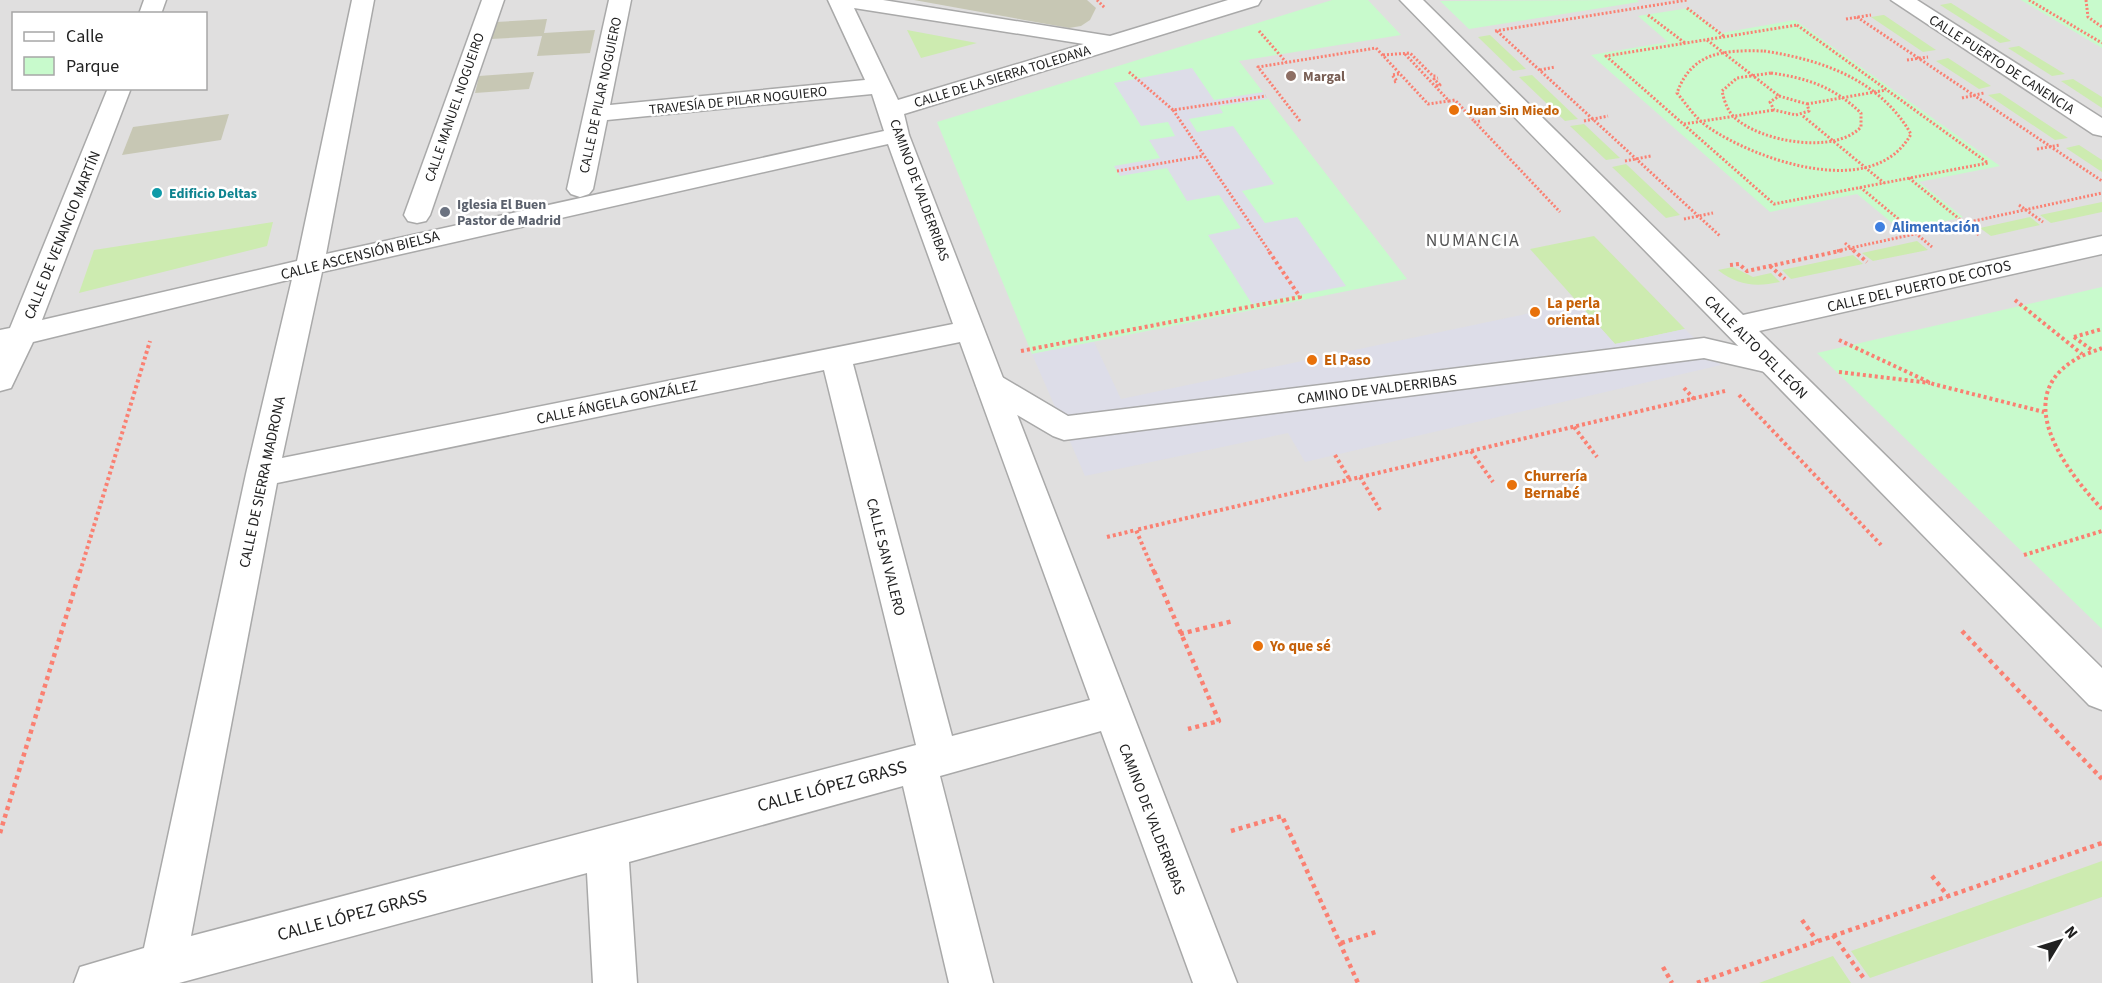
<svg xmlns="http://www.w3.org/2000/svg" width="2102" height="983" viewBox="0 0 2102 983" font-family="'Source Sans 3',sans-serif">
  <style>
    .residential { fill: #e0dfdf; fill-rule: evenodd }
    .construction { fill: #c7c7b4 }
    .grass { fill: #cdebb0 }
    .park { fill: #c8facc }
    .plaza { fill: #dddde8 }
    .lines { fill: none; stroke-linecap: round; stroke-linejoin: round }
    .pedestrian-casing { stroke: #a9a9a9; stroke-width: 3 }
    .minor-casing { stroke: #a9a9a9; stroke-width: 3 }
    .path-far2 { stroke: #fa8072; stroke-width: 3; stroke-dasharray: 2 2; stroke-linecap: butt }
    .path-far1 { stroke: #fa8072; stroke-width: 4; stroke-dasharray: 3 3; stroke-linecap: butt }
    .path { stroke: #fa8072; stroke-width: 4.5; stroke-dasharray: 4 4; stroke-linecap: butt }
    .pedestrian { fill: #fff; fill-rule: evenodd }
    .minor { fill: #fff; fill-rule: evenodd }
    .education-dot { fill: #8d6e63; stroke: #fff; stroke-width: 2 }
    .food-dot { fill: #e8710a; stroke: #fff; stroke-width: 2 }
    .culture-dot { fill: #0f9aa8; stroke: #fff; stroke-width: 2 }
    .worship-dot { fill: #6b7280; stroke: #fff; stroke-width: 2 }
    .shop-dot { fill: #3f7fe0; stroke: #fff; stroke-width: 2 }
    .labels { text-anchor: middle; stroke-width: 5; stroke-linejoin: round; paint-order: stroke }
    .far-street-label { font-size: 14px; fill: #222; stroke: #fff }
    .far-education-label { font-size: 14px; font-weight: bold; fill: #785e54; stroke: #fff; text-anchor: start }
    .far-food-label { font-size: 14px; font-weight: bold; fill: #c56008; stroke: #fff; text-anchor: start }
    .far-culture-label { font-size: 14px; font-weight: bold; fill: #0d838f; stroke: #fff; text-anchor: start }
    .far-worship-label { font-size: 14px; font-weight: bold; fill: #5b616d; stroke: #fff; text-anchor: start }
    .shop-label { font-size: 15px; font-weight: bold; fill: #366cbe; stroke: #fff; text-anchor: start }
    .street-label { font-size: 15px; fill: #222; stroke: #fff }
    .food-label { font-size: 15px; font-weight: bold; fill: #c56008; stroke: #fff; text-anchor: start }
    .quarter-label { font-size: 18px; letter-spacing: 1.5px; fill: #555; stroke: #fff }
    .near-street-label { font-size: 18px; fill: #222; stroke: #fff }
  </style>
  <rect width="100%" height="100%" fill="#f2efe9"/>
  <path class="residential" d="M0,0H2102V983H0ZM14,14H206V88H14Z"/>
  <g class="construction">
    <path d="M914,0H1087L1096,8L1090,20L1081,26L1069,28Z"/>
    <path d="M547,19L544,33L595,30L590,53L537,56L542,36L491,39L496,22Z"/>
    <path d="M534,72L529,89L475,93L479,76Z"/>
    <path d="M229,114L221,140L122,155L133,127Z"/>
  </g>
  <g class="grass">
    <path d="M1951,3L2011,41L2000,43L1940,5Z"/>
    <path d="M1883,15H1884L1936,50L1923,52L1871,17Z"/>
    <path d="M907,30L977,43L921,58Z"/>
    <path d="M1490,35L1526,69L1513,71L1478,37Z"/>
    <path d="M2019,46L2065,74L2052,76L2008,48Z"/>
    <path d="M1948,58L1991,86L1979,89L1936,61Z"/>
    <path d="M1532,75L1578,119L1565,121L1519,77Z"/>
    <path d="M2073,79L2102,97V108L2061,81Z"/>
    <path d="M2000,93L2068,138L2055,140L1988,95Z"/>
    <path d="M1584,124L1620,158L1606,160L1570,126Z"/>
    <path d="M2079,145L2102,160V172L2066,148Z"/>
    <path d="M1626,164L1680,215L1666,218L1612,167Z"/>
    <path d="M2102,202V212L2051,223L2040,215Z"/>
    <path d="M2030,217L2040,225L1991,236L1980,228Z"/>
    <path d="M273,222L267,246L79,293L94,250Z"/>
    <path d="M1594,236L1685,329L1615,344L1530,249Z"/>
    <path d="M1917,241L1928,250L1873,261L1862,253Z"/>
    <path d="M1853,255L1863,264L1791,279L1782,270Z"/>
    <path d="M1733,267L1753,277L1771,273L1780,282C1756,287 1738,286 1718,270Z"/>
    <path d="M2102,861V897L1870,978L1851,951Z"/>
    <path d="M1833,956L1851,983H1759Z"/>
  </g>
  <g class="park">
    <path d="M1332,0H1368L1401,35L1239,61L1407,279L1032,354L937,122Z"/>
    <path d="M1637,0L1639,2L1469,29L1440,1Z"/>
    <path d="M2021,0H2102V48Z"/>
    <path d="M1689,8L1721,33L1795,20L2000,166L1919,182L1963,217L1902,231L1857,194L1770,212L1591,55L1668,42L1638,16Z"/>
    <path d="M2102,287V629L1817,353Z"/>
  </g>
  <g class="plaza">
    <path d="M1192,68L1214,100L1263,92L1268,99L1219,106L1223,113L1189,119L1197,132L1233,126L1274,184L1242,191L1265,223L1297,217L1346,286L1252,304L1208,235L1241,228L1219,195L1187,201L1167,168L1120,176L1114,166L1160,158L1149,140L1175,136L1168,122L1141,126L1114,83Z"/>
    <path d="M1578,303L1615,344L1685,329L1721,365L1305,462L1288,433L1085,476L1032,354L1094,342L1121,399Z"/>
  </g>
  <g class="lines">
    <defs>
      <path id="pedestrian" d="M1704,338L1785,357L1789,364L1785,371L1774,374L1704,358L1064,440L1053,436L980,393L976,385L980,377L991,374L1002,377L1068,416Z"/>
      <g id="minor">
        <path d="M144,0H166L161,14H139Z"/>
        <path d="M352,0H374L326,254L884,131L872,94L607,120L593,189L589,194L580,197L571,194L567,189L609,0H631L610,105L865,80L828,0H883L1110,36L1228,0H1261L1258,5L904,114L909,135L1237,983H1193L1101,731L940,776L993,983H949L903,786L629,862L637,983H593L587,873L179,983H74L80,967L144,948L246,474L292,279L33,342L11,388L0,391V330L10,328L108,88H131L42,320L297,261ZM854,8L1084,44L898,100ZM888,144L953,324L282,458L322,272ZM960,342L1090,700L952,736L853,364ZM824,370L916,745L191,936L277,483Z"/>
        <path d="M482,0H504L430,215L426,221L417,223L408,221L404,215Z"/>
        <path d="M1400,0H1423L1743,315L2102,236V254L1759,331L2102,668V710L2089,705Z"/>
        <path d="M1891,0H1917L2102,118V136L2093,134Z"/>
      </g>
    </defs>
    <use href="#pedestrian" class="pedestrian-casing"/>
    <use href="#minor" class="minor-casing"/>
    <g class="path-far2">
      <path d="M1097,0L1105,8"/>
      <path d="M2029,0L2102,43"/>
      <path d="M2086,0L2088,17L2102,27"/>
      <path d="M1687,8L1725,37"/>
      <path d="M1648,15L1685,43"/>
      <path d="M1857,17L2102,181"/>
      <path d="M1846,19L1871,15"/>
      <path d="M1797,25L1988,163L1774,204L1606,56Z"/>
      <path d="M1259,31L1286,62"/>
      <path d="M1495,31L1687,0"/>
      <path d="M1497,31L1720,236"/>
      <path d="M1707,40L1779,96"/>
      <path d="M1764,51C1823,60 1880,80 1911,134C1874,202 1756,160 1708,127C1695,118 1687,105 1677,93C1692,51 1725,50 1764,51Z"/>
      <path d="M1405,54L1449,101L1455,100L1475,122"/>
      <path d="M1383,55L1410,53L1433,76H1437"/>
      <path d="M1907,60L1928,57"/>
      <path d="M1540,70L1555,67"/>
      <path d="M1129,72L1173,110L1266,96"/>
      <path d="M1771,73C1807,78 1834,87 1861,113V127C1835,155 1760,142 1734,117C1727,110 1724,100 1722,91L1737,78Z"/>
      <path d="M1394,82L1397,81L1392,75L1399,74"/>
      <path d="M1436,86L1440,85L1434,79L1438,78"/>
      <path d="M1779,96L1807,104L1809,111L1796,115L1774,110L1770,102Z"/>
      <path d="M1962,98L1984,93"/>
      <path d="M1807,104L1886,90"/>
      <path d="M1173,110L1269,251"/>
      <path d="M1803,116L1884,183"/>
      <path d="M1300,121L1258,67L1376,48L1428,104L1449,101"/>
      <path d="M1480,121L1475,122L1560,212"/>
      <path d="M1584,121L1608,116"/>
      <path d="M1684,124L1774,110"/>
      <path d="M2037,149L2060,145"/>
      <path d="M1625,161L1651,156"/>
      <path d="M1117,171L1203,156"/>
      <path d="M1909,178L1979,235"/>
      <path d="M1860,187L1932,247"/>
      <path d="M2019,205L2043,222"/>
      <path d="M1684,219L1713,213"/>
      <path d="M1845,243L1854,251"/>
      <path d="M1837,251L2102,193"/>
    </g>
    <g class="path-far1">
      <path d="M1853,250L1867,262"/>
      <path d="M1730,265L1739,264L1747,271L1844,250"/>
      <path d="M1770,266L1785,279"/>
      <path d="M2015,300L2082,354"/>
      <path d="M2074,337L2102,329"/>
      <path d="M2074,337L2092,350"/>
      <path d="M1839,340L1933,384L2044,412"/>
      <path d="M2102,348C2093,352 2081,355 2073,361C2011,400 2068,473 2102,509"/>
      <path d="M1021,351L1300,297L1268,250"/>
      <path d="M1839,372L1930,383"/>
      <path d="M1684,388L1694,399"/>
      <path d="M1739,395L1881,545"/>
      <path d="M1574,427L1597,457"/>
      <path d="M1471,451L1493,482"/>
      <path d="M1335,455L1350,480"/>
      <path d="M1360,477L1380,510"/>
      <path d="M1107,537L1136,530"/>
      <path d="M2024,555L2102,531"/>
      <path d="M80,572L150,341"/>
      <path d="M1154,572L1136,530L1725,391"/>
    </g>
    <g class="path">
      <path d="M1154,571L1219,721L1188,729"/>
      <path d="M1962,631L2102,779"/>
      <path d="M1180,634L1233,621"/>
      <path d="M1231,831L1282,816L1358,983"/>
      <path d="M0,833L80,571"/>
      <path d="M1932,876L1948,896"/>
      <path d="M1802,920L1817,941"/>
      <path d="M1833,935L1865,980"/>
      <path d="M1341,943L1379,931"/>
      <path d="M1663,967L1672,983"/>
      <path d="M1697,983L2102,843"/>
    </g>
    <use href="#pedestrian" class="pedestrian"/>
    <use href="#minor" class="minor"/>
  </g>
  <circle class="education-dot" cx="1291" cy="76" r="6"/>
  <g class="food-dot">
    <circle cx="1454" cy="110" r="6"/>
    <circle cx="1535" cy="312" r="6"/>
    <circle cx="1312" cy="360" r="6"/>
    <circle cx="1512" cy="485" r="6"/>
    <circle cx="1258" cy="646" r="6"/>
  </g>
  <circle class="culture-dot" cx="157" cy="193" r="6"/>
  <circle class="worship-dot" cx="445" cy="212" r="6"/>
  <circle class="shop-dot" cx="1880" cy="227" r="6"/>
  <g class="labels">
    <g class="far-street-label">
      <text transform="translate(2002 64) rotate(33)" y="5">CALLE PUERTO DE CANENCIA</text>
      <text transform="translate(1002 76) rotate(-17)" y="5">CALLE DE LA SIERRA TOLEDANA</text>
      <text transform="translate(600 95) rotate(-78)" y="5">CALLE DE PILAR NOGUIERO</text>
      <text transform="translate(738 100) rotate(-6)" y="5">TRAVESÍA DE PILAR NOGUIERO</text>
      <text transform="translate(454 107) rotate(-71)" y="5">CALLE MANUEL NOGUEIRO</text>
      <text transform="translate(920 190) rotate(70)" y="5">CAMINO DE VALDERRIBAS</text>
    </g>
    <g class="far-education-label">
      <text x="1303" y="81">Margal</text>
    </g>
    <g class="far-food-label">
      <text x="1466" y="115">Juan Sin Miedo</text>
    </g>
    <g class="far-culture-label">
      <text x="169" y="198">Edificio Deltas</text>
    </g>
    <g class="far-worship-label">
      <text x="457" y="209">Iglesia El Buen<tspan x="457" dy="16">Pastor de Madrid</tspan></text>
    </g>
    <g class="shop-label">
      <text x="1892" y="232">Alimentación</text>
    </g>
    <g class="street-label">
      <text transform="translate(62 235) rotate(-68)" y="5">CALLE DE VENANCIO MARTÍN</text>
      <text transform="translate(360 255) rotate(-14)" y="5">CALLE ASCENSIÓN BIELSA</text>
      <text transform="translate(1919 286) rotate(-13)" y="5">CALLE DEL PUERTO DE COTOS</text>
      <text transform="translate(1756 347) rotate(45)" y="5">CALLE ALTO DEL LEÓN</text>
      <text transform="translate(1377 389) rotate(-7)" y="5">CAMINO DE VALDERRIBAS</text>
      <text transform="translate(617 402) rotate(-12)" y="5">CALLE ÁNGELA GONZÁLEZ</text>
      <text transform="translate(262 482) rotate(-78)" y="5">CALLE DE SIERRA MADRONA</text>
      <text transform="translate(886 557) rotate(76)" y="5">CALLE SAN VALERO</text>
      <text transform="translate(1152 819) rotate(69)" y="5">CAMINO DE VALDERRIBAS</text>
    </g>
    <g class="food-label">
      <text x="1547" y="308">La perla<tspan x="1547" dy="17">oriental</tspan></text>
      <text x="1324" y="365">El Paso</text>
      <text x="1524" y="481">Churrería<tspan x="1524" dy="17">Bernabé</tspan></text>
      <text x="1270" y="651">Yo que sé</text>
    </g>
    <g class="quarter-label">
      <text x="1473" y="246">NUMANCIA</text>
    </g>
    <g class="near-street-label">
      <text transform="translate(832 786) rotate(-15)" y="6">CALLE LÓPEZ GRASS</text>
      <text transform="translate(352 915) rotate(-15)" y="6">CALLE LÓPEZ GRASS</text>
    </g>
  </g>
  <rect x="12" y="12" width="195" height="78" fill="#ffffff" stroke="#a7a7a7" stroke-width="1.5"/>
  <rect x="24" y="32" width="30" height="9" fill="#ffffff" stroke="#a7a7a7" stroke-width="1.5"/>
  <text x="66" y="42" font-size="18" fill="#222222">Calle</text>
  <rect x="24" y="57" width="30" height="18" fill="#c8facc" stroke="#a7a7a7" stroke-width="1.5"/>
  <text x="66" y="72" font-size="18" fill="#222222">Parque</text>
  <g transform="translate(2060 941) rotate(52)" stroke="#ffffff" stroke-width="4.5" paint-order="stroke">
  <path d="M0-4.5L10 22L0 15L-10 22Z" fill="#222222"/>
  <text y="-9" font-size="16" font-weight="bold" text-anchor="middle" fill="#222222">N</text>
  </g>
</svg>
